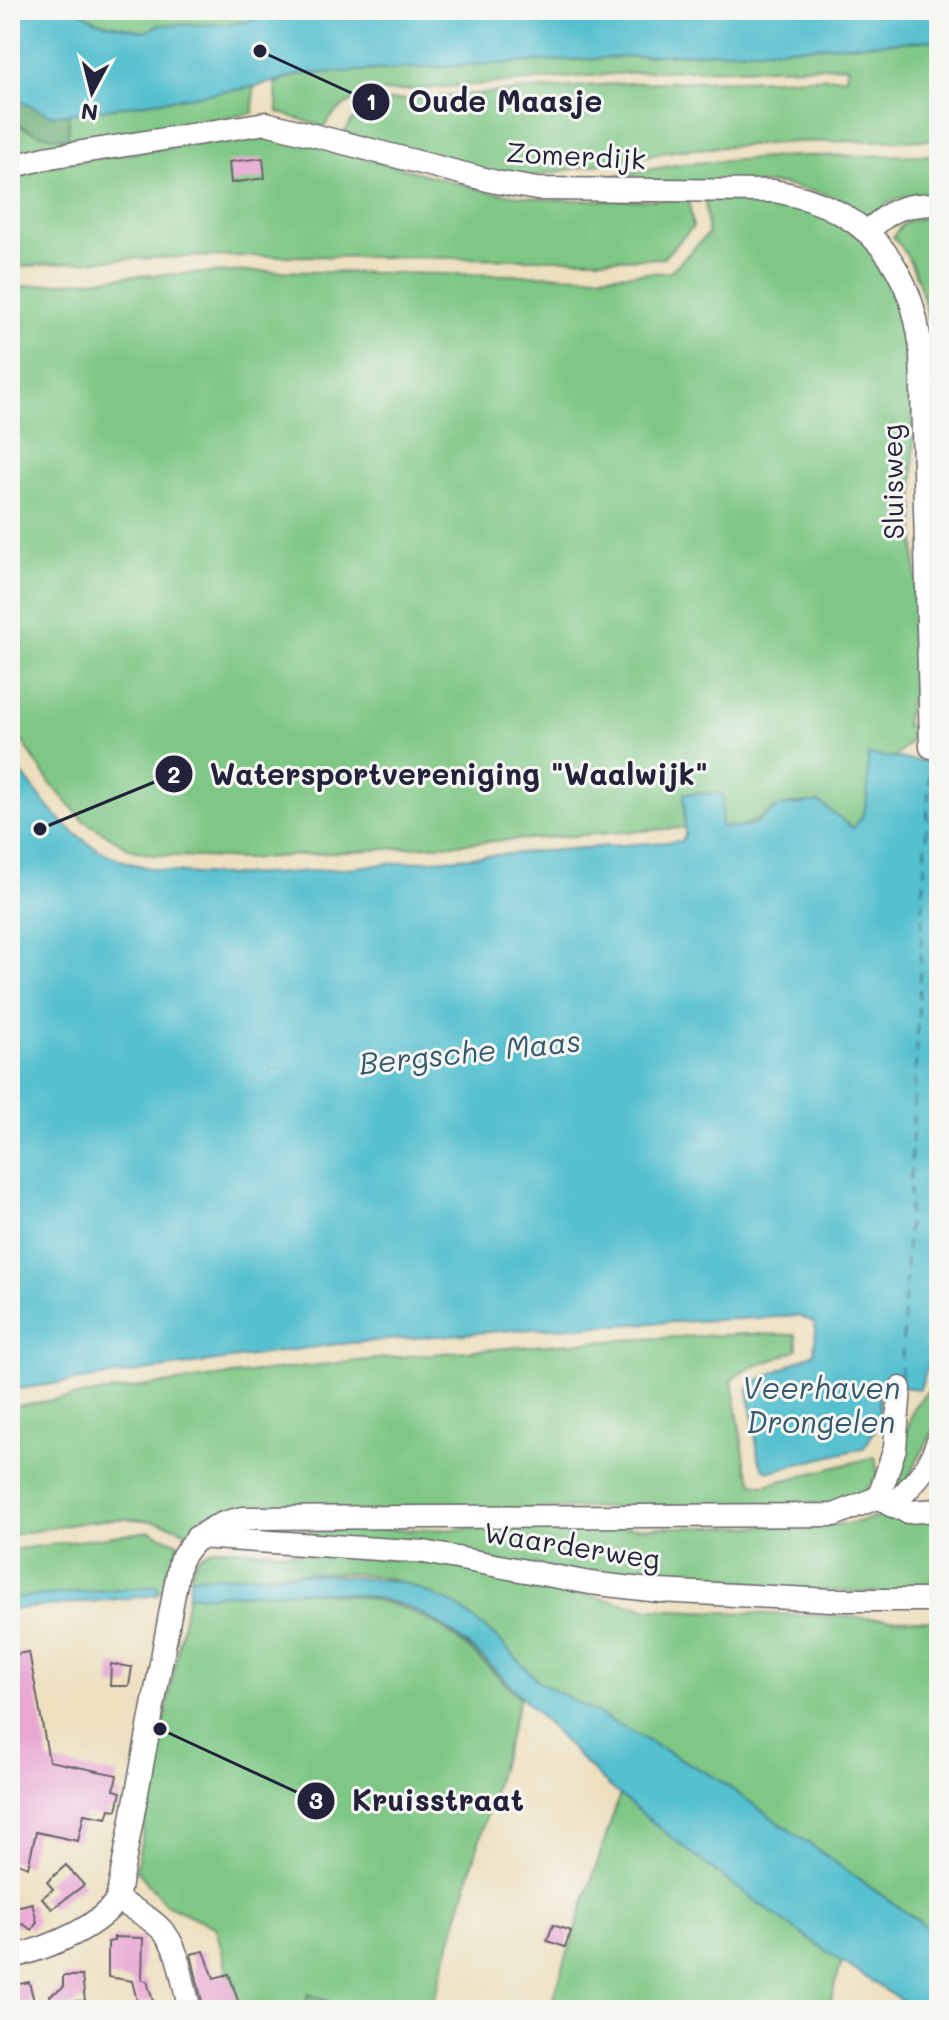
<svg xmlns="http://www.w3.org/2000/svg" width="949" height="2020" viewBox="0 0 949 2020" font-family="Mali,sans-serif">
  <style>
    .green { fill: #7ec784; stroke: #507460; stroke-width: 2 }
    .forest { fill: #66ac72; stroke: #446756; stroke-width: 2 }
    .water { fill: #54c0cf; stroke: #3b7185; stroke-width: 2 }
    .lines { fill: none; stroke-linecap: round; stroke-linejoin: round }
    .ferry { stroke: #34596f; stroke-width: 2; stroke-dasharray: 10 8; stroke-linecap: butt }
    .building { fill: #e8a6d2 }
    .minor-casing { stroke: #696469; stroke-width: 25 }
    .minor { stroke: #fff; stroke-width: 22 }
    .labels { text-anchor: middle; stroke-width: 6; stroke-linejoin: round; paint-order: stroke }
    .street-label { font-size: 28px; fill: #22223b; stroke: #f6f6f2 }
    .water-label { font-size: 30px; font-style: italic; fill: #34596f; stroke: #f6f6f2 }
    .leader { fill: none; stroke: #22223b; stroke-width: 3 }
    .callout-dot { fill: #22223b; stroke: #f6f6f2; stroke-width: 3 }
    .mark-label { font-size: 24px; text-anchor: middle; font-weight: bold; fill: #fff }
    .callout-label { font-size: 30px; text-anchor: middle; font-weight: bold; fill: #22223b; stroke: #f6f6f2; stroke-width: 6; stroke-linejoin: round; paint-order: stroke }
  </style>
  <rect width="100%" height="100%" fill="#f6f6f2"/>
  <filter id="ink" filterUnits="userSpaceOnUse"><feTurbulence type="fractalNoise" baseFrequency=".0125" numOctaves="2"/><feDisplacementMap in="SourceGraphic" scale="16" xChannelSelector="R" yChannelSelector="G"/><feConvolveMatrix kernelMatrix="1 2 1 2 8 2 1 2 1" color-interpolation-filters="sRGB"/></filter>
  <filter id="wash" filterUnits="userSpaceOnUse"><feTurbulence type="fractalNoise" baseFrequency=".006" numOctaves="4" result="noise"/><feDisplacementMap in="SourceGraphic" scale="32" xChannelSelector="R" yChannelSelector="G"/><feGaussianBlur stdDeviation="1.8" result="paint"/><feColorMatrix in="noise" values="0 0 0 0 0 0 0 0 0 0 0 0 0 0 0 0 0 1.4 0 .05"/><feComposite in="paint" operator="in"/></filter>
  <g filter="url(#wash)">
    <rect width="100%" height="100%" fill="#ede0bf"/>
    <g class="green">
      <path d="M78,10H252L253,21L206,27L159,25L145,32L96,21Z"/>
      <path d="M939,40V140L796,142L679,150L517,179L344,133L353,119L384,101L627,83L846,77L848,66L652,71L382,92C358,97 337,105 324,127L278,112L275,83L302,74Z"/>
      <path d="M254,87L253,113L10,157V120L26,129L67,138L69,114Z"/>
      <path d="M259,134L283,136L490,192L553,200H689L693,227L663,258C445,264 227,244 10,268V176L53,165Z"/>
      <path d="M939,155V194C909,195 889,194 871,221L826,194L780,184L574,183L681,164L796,156Z"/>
      <path d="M705,200L785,203L822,215L874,245L911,312L918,695L910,698L905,725L912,727L909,742L895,758L868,755C868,780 873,810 853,828C835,813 800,796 777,808C749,822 756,827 721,827L722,794L684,793L685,827L680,828L247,859L153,855L130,849L83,820L50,783L10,723V288L132,276L256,271L590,276L670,272L708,234Z"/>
      <path d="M931,217L939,219L938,521C936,449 946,290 893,237C903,220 912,218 931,217Z"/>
      <path d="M746,1334L796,1335L797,1349C777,1362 749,1363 732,1380L746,1467L753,1483L765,1485L875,1457L878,1474L863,1494L844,1504L303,1512L190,1534C138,1504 67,1527 10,1535V1407C254,1366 499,1344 746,1334Z"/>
      <path d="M939,1378L935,1428L904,1485L893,1487L913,1408Z"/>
      <path d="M893,1514L939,1515V1595L685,1585L247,1531L808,1526L847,1524Z"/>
      <path d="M150,1531L179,1543L170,1590L157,1592V1586L10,1598V1550Z"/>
      <path d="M219,1548L444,1563L649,1609L939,1621V1936L716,1778L539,1682C515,1659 430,1589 400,1581C337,1565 256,1577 191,1577C193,1558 200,1552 219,1548Z"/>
      <path d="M299,1591C414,1597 441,1618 520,1698L431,2010H348L309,1994L304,2010H237L216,1928L164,1903L136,1869L188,1596Z"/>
      <path d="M620,1794L842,1961L828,2010H549Z"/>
    </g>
    <g class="forest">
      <path d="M10,97L51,115L69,114L68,139L39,134L13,122Z"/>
      <path d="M308,1994L345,2008L348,2010H304Z"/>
    </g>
    <g class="water">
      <path d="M10,10H78L96,21L145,32L159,25L231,24L314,10H939V40L302,74L254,87L79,113L51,115L10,97Z"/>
      <path d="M868,755L939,763V1333L920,1389L879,1385L880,1422L864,1448L770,1471L764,1469L759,1460L748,1390L751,1384L814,1353L816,1329L814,1322L798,1316L513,1330L337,1344L10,1390V756C40,799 72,844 124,861C200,887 318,870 397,863C492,855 587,847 682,841L685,835L684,793L723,794L721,827H749L780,806L819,802L853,828C873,810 867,780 868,755Z"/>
      <path d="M319,1574L402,1582L456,1605L495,1636L539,1682L716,1778L939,1936V2010H916C810,1942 704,1868 608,1785C547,1732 475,1628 399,1604C331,1583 257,1594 188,1596L191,1577Z"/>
      <path d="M158,1586L157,1595L10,1610V1598Z"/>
    </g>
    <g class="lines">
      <path class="ferry" d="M901,1377L930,756"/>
    </g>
    <g id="blocks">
      <g class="building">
        <path d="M263,158L265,178L231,183L229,162Z"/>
        <path d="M29,1652L49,1761L117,1775L114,1790L121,1792L117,1810L110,1809L107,1818L84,1814L78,1841L36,1832L28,1867L10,1860V1655Z"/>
        <path d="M111,1664L132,1667L129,1686H110Z"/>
        <path d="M66,1865L84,1885L52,1909L42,1898L53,1889L47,1882Z"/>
        <path d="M32,1903L37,1922L32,1930L23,1924L10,1928V1915L20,1906Z"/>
        <path d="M553,1925L571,1931L565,1947L547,1941Z"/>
        <path d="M114,1937L143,1938L142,1980L147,1981L153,2001L138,2005L132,1981L108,1977V1942L114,1941Z"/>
        <path d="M204,1951L214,1978L229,1974L241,2010H204L191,1954Z"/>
        <path d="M63,1976H82L85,2001H76L77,2004L67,2007L68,2010H53L50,1995L63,1988Z"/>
        <path d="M29,1982L34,2001L10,2007V1986Z"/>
      </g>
    </g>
  </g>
  <g filter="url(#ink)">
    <use href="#blocks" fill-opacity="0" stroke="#696469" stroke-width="2"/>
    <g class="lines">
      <defs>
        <g id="minor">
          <path d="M10,167L50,157L266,123L496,182L537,189L774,191C863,206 912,261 921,351L931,747"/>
          <path d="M867,232C894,207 903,205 939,204"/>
          <path d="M883,1500L907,1512L939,1510"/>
          <path d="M892,1506C913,1484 932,1466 939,1436"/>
          <path d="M197,1537L424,1552L590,1583L659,1591L831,1600H939"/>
          <path d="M117,1900C181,1933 173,1944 190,2010"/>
          <path d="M10,1958C46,1948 95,1931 117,1900L180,1561C195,1535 214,1523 243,1518L834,1515L879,1497L895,1448L900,1388"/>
        </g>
      </defs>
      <use href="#minor" class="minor-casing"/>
      <use href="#minor" class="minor"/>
    </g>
  </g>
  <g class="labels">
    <g class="street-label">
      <text transform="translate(576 156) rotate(3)" y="10">Zomerdijk</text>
      <text transform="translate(893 482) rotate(-91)" y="10">Sluisweg</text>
      <text transform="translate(572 1546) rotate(9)" y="10">Waarderweg</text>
    </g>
    <g class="water-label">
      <text transform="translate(470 1053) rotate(-6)" y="10">Bergsche Maas</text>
      <text x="821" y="1399">Veerhaven<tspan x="821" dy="34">Drongelen</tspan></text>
    </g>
  </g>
  <path class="leader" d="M260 51L371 102M40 829L174 774M160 1729L316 1801"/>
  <g class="callout-dot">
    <circle cx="260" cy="51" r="8"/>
    <circle cx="40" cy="829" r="8"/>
    <circle cx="160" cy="1729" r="8"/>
    <circle cx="371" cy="102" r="20"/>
    <circle cx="174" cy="774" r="20"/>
    <circle cx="316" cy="1801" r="20"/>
  </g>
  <g class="mark-label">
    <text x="371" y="110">1</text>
    <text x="174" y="783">2</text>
    <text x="316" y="1809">3</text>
  </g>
  <g class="callout-label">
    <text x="505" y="112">Oude Maasje</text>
    <text x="459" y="785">Watersportvereniging "Waalwijk"</text>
    <text x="438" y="1811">Kruisstraat</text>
  </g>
  <rect width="949" height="2020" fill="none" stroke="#f6f6f2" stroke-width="40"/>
  <g transform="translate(92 92) rotate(187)" stroke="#f6f6f2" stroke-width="6" paint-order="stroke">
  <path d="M0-6L14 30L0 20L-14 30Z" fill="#22223b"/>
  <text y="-12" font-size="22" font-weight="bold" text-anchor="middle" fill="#22223b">N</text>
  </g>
</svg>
